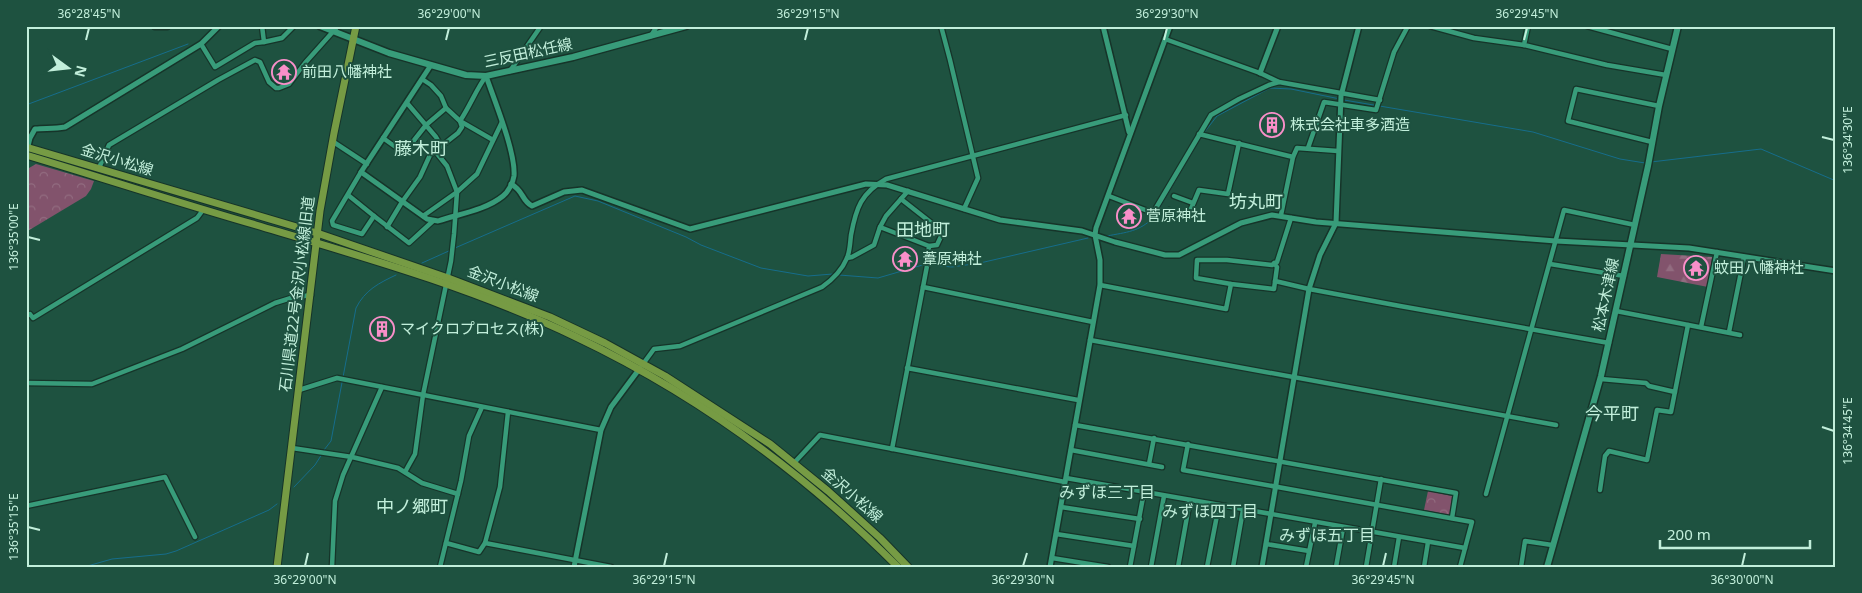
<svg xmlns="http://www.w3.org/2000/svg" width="1862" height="593" viewBox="0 0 1862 593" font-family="'Noto Sans','Noto Sans JP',sans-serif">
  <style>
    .forest { fill: url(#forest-firs) }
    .park { fill: url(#park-crowns) }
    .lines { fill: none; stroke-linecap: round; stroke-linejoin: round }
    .stream { stroke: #166d8b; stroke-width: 1 }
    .minor-casing { stroke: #163429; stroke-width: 7 }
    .tertiary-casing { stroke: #163429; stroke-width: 8 }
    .secondary-casing { stroke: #163429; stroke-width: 9 }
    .primary-casing { stroke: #163429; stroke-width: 9 }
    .minor { stroke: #389c7a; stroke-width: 4.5 }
    .tertiary { stroke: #389c7a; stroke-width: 5 }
    .secondary { stroke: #389c7a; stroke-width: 6 }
    .primary { stroke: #769b44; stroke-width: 7 }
    .ticks { fill: none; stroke: #c2efdb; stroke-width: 2 }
    .labels { text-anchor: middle; stroke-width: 4; stroke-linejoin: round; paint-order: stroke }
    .street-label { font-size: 15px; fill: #c2efdb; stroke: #1e5240 }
    .poi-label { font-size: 15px; fill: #c2efdb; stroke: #1e5240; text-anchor: start }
    .neighbourhood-label { font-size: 16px; fill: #c2efdb; stroke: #1e5240 }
    .quarter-label { font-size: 18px; fill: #c2efdb; stroke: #1e5240 }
    .neatline { fill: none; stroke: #c2efdb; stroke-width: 2 }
    .ticks-label { font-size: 12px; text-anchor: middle; fill: #c2efdb }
  </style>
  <defs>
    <pattern id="forest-firs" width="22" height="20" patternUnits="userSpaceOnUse" patternTransform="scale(1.25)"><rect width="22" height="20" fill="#82536c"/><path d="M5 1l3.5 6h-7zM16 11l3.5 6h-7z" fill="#926c80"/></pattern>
    <pattern id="park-crowns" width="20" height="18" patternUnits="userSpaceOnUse" patternTransform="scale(1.25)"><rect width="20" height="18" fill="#82536c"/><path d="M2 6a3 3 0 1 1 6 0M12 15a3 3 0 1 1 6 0" fill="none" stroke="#926c80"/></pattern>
  </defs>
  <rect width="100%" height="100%" fill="#1e5240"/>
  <path class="forest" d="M1661,254L1712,257L1708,287L1657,277Z"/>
  <g class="park">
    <path d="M36,164L94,181L91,189L86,196L26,232V176L29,168Z"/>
    <path d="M1428,491L1452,496L1450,515L1424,510Z"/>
  </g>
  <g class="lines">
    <g class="stream">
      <path d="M1344,100L1533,132L1620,159L1645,163"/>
      <path d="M26,105L188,44"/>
      <path d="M1203,134L1217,116L1270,88L1291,89L1340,99"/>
      <path d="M1651,162L1761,149L1836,181"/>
      <path d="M1107,236C1127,232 1139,232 1154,217L1201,137"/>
      <path d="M455,248L575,196L598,201L686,237L701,245L761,268L808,276L833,274"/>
      <path d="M422,263L451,250"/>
      <path d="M930,265L952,267L980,263L1088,238"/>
      <path d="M839,275L878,278L926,264"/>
      <path d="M324,450L331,441L356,308C365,290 379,283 396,275"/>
      <path d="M294,487L315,465L322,454"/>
      <path d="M84,567L112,559L166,554L176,551L269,510L277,504"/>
    </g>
    <defs>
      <g id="minor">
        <path d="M262,26L264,42L282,38L294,26"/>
        <path d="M941,26L950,60L978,178L964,209"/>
        <path d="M1430,26L1474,38L1524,45"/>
        <path d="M1528,26L1524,45L1607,65L1666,75"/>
        <path d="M1587,26L1672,49"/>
        <path d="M651,36L657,26"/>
        <path d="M1165,39L1260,73L1279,82L1380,100"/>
        <path d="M201,44L215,67L255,43L264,42"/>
        <path d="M510,71L541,26"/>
        <path d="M422,79L431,85L441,96L446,108L460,121L493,140"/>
        <path d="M407,103L436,137L441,146"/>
        <path d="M1199,134L1293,157"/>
        <path d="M383,138L397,148H408L426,125L446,108"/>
        <path d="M332,141L367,164"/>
        <path d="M1652,142L1568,121L1576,89L1659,106"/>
        <path d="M1308,148L1324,102L1376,110L1394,52L1408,26"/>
        <path d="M99,168L109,145L218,80L255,60L260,62L269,82L276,88H279L289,84L305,63L338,26"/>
        <path d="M348,195L374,216L362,234L333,225L332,221L361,172"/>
        <path d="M1109,196L1153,213L1211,115L1239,99L1269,85L1279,82"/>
        <path d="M1174,196L1193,203"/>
        <path d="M901,199L943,232L937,245L929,246"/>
        <path d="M1169,210L1188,216L1199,190L1228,194L1239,143"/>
        <path d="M1281,215L1293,157L1297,148L1338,151"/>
        <path d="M374,216L409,243L433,221"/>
        <path d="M423,216L457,192L477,174L502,122"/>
        <path d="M387,227L402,202L420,177L430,155L458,133L462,127L460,121C470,106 476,90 486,76"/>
        <path d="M880,227L886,216L908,191"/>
        <path d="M847,258L852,257L874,245L880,227L929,246L927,266L892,449"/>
        <path d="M1274,263L1277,267L1274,289L1231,284L1196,278L1197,260H1227L1272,265L1277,262L1291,218"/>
        <path d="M1550,264L1624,276"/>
        <path d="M1275,281L1309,289L1400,306L1609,343"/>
        <path d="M1100,285L1226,309L1231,284"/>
        <path d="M923,287L1093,322"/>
        <path d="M1616,311L1740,335"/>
        <path d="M26,316L30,314L33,318L197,218L203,210"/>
        <path d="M1701,327L1717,252"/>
        <path d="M1729,332L1744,257"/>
        <path d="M1090,340L1556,425"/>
        <path d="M643,364L654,349L680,346L822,287C832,280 842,270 847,258C850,251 850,243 851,235C856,208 861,193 886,179L1126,115"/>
        <path d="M907,368L1078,400"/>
        <path d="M1601,379L1646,383L1649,386L1675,392"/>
        <path d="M26,383L92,384L182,349L275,303L291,298L311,295"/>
        <path d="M299,390L337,378L601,430"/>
        <path d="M1075,425L1456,493L1452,518"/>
        <path d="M1188,444L1183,470L1472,522L1460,567"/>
        <path d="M292,448L352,457L398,468L422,483L458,494"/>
        <path d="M1071,450L1162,467"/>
        <path d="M794,463L820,435L1065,482"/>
        <path d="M1149,464L1154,438"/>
        <path d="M405,472L415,454L423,395L451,261L454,234L457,192L447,166L435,151"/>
        <path d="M1066,478L1465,548"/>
        <path d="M1600,490L1605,456L1609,451L1647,460L1657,410L1671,412L1688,325"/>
        <path d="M1486,494L1564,210L1635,225"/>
        <path d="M26,506L165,477L195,537"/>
        <path d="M1061,507L1140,519"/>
        <path d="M1056,534L1134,546"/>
        <path d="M446,543L479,552L485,543L500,487L508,412"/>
        <path d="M485,543L611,567"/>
        <path d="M1266,544L1309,551"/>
        <path d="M1052,558L1108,567"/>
        <path d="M332,567L335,501L343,475L382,387"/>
        <path d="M440,567L461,481L469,436L482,407"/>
        <path d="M1130,567L1144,492"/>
        <path d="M1151,567L1164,496"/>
        <path d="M1178,567L1190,500"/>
        <path d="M1207,567L1219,505"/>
        <path d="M1233,567L1243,510"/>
        <path d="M1306,567L1315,523"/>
        <path d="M1336,567L1343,528"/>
        <path d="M1366,567L1381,479"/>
        <path d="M1394,567L1399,537"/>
        <path d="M1424,567L1428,542"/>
        <path d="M1521,567L1525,541L1552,545"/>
      </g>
      <g id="tertiary">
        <path d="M1103,26L1129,132"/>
        <path d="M431,65L361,172L427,219L438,221C459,214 486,210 503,196C508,192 513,183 514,176C516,153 494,99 486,76"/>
        <path d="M1260,73L1278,26"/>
        <path d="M26,154L30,138L35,129C45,128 54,129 65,127L201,44L219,26"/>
        <path d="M511,184C524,191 521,200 532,206L564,192L582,190L690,229L866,184L887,185L1000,220L1082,231L1115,242L1165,255H1179L1241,223L1272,215L1316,222L1556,241L1689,248L1836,271"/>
        <path d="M574,567L601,430L611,407L640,368"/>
        <path d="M1050,567L1100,285V260L1095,235L1096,228L1170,26"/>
        <path d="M1262,567L1309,289L1320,255L1336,223L1341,96L1359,26"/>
      </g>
      <g id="secondary">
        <path d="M155,26H167"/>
        <path d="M320,26L389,53L466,75L486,76L573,57L686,26"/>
        <path d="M1547,567L1601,376L1648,166L1659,106L1678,26"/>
      </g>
      <g id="primary">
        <path d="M26,147L317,233L448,278L550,317L605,343L665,376L770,444L828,491L880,538L908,567"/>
        <path d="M26,155C103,178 179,203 256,225C364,257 474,288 576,337C696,394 804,473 898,567"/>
        <path d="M277,567L320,211L334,133L356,26"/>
      </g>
    </defs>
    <use href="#minor" class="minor-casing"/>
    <use href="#tertiary" class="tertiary-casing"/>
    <use href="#secondary" class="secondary-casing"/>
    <use href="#primary" class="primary-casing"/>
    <use href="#minor" class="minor"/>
    <use href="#tertiary" class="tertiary"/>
    <use href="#secondary" class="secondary"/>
    <use href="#primary" class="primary"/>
  </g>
  <path class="ticks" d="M86,40L89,28M446,40L449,28M805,40L808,28M1164,40L1167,28M1524,40L1527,28M1822,137L1834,140M28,237L40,240M1822,427L1834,431M28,527L40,530M305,566L308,553M664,566L667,553M1023,566L1027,553M1383,566L1386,553M1742,566L1745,553"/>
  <defs>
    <symbol id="temple-ring" viewBox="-11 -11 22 22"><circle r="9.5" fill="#1e5240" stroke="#f98fc9" stroke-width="1.5"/><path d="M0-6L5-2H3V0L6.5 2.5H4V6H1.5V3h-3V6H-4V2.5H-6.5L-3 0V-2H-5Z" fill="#f98fc9"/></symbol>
    <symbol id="building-ring" viewBox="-11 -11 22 22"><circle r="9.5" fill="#1e5240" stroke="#f98fc9" stroke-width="1.5"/><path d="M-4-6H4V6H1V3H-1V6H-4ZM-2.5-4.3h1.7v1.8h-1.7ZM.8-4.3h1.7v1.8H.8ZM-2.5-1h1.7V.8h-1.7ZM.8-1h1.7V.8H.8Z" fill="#f98fc9"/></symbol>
  </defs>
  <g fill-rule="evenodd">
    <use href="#temple-ring" x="270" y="58" width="28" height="28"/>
    <use href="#building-ring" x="1258" y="111" width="28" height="28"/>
    <use href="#temple-ring" x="1115" y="202" width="28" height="28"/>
    <use href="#temple-ring" x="891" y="245" width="28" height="28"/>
    <use href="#temple-ring" x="1682" y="254" width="28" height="28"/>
    <use href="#building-ring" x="368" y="315" width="28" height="28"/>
  </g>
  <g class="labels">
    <g class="street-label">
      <text transform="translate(528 53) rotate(-12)" y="5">三反田松任線</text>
      <text transform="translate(117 160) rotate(17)" y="5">金沢小松線</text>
      <text transform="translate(503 284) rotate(21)" y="5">金沢小松線</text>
      <text transform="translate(297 294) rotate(-83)" y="5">石川県道22号金沢小松線旧道</text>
      <text transform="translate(1606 295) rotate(-78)" y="5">松本木津線</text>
      <text transform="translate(852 495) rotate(41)" y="5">金沢小松線</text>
    </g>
    <g class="poi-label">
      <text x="302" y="77">前田八幡神社</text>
      <text x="1290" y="130">株式会社車多酒造</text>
      <text x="1146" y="221">菅原神社</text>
      <text x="922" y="264">葦原神社</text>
      <text x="1714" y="273">蚊田八幡神社</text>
      <text x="400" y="334">マイクロプロセス(株)</text>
    </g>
    <g class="neighbourhood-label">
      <text x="1107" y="498">みずほ三丁目</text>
      <text x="1210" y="517">みずほ四丁目</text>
      <text x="1327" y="541">みずほ五丁目</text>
    </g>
    <g class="quarter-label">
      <text x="421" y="155">藤木町</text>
      <text x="1256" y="208">坊丸町</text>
      <text x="923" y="236">田地町</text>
      <text x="1612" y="420">今平町</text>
      <text x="412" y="513">中ノ郷町</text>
    </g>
  </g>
  <rect width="1862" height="593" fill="none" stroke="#1e5240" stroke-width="55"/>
  <g transform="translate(68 68) rotate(105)" stroke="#1e5240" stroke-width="4" paint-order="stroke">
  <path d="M0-4L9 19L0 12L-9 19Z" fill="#c2efdb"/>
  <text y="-8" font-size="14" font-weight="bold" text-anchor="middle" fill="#c2efdb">N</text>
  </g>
  <path d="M1660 540v8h150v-8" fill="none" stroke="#c2efdb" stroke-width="2.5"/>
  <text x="1667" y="540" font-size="15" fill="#c2efdb" stroke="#1e5240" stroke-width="4" paint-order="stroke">200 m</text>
  <rect x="28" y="28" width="1806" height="538" class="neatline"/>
  <g class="ticks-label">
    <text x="89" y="18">36°28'45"N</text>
    <text x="449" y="18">36°29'00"N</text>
    <text x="808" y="18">36°29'15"N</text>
    <text x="1167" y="18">36°29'30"N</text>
    <text x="1527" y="18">36°29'45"N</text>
    <text transform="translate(1848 140) rotate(-90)" y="4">136°34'30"E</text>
    <text transform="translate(14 237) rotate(-90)" y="4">136°35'00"E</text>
    <text transform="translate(1848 431) rotate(-90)" y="4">136°34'45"E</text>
    <text transform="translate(14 527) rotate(-90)" y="4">136°35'15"E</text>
    <text x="305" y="584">36°29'00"N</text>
    <text x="664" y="584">36°29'15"N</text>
    <text x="1023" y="584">36°29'30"N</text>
    <text x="1383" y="584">36°29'45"N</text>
    <text x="1742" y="584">36°30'00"N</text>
  </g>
</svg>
